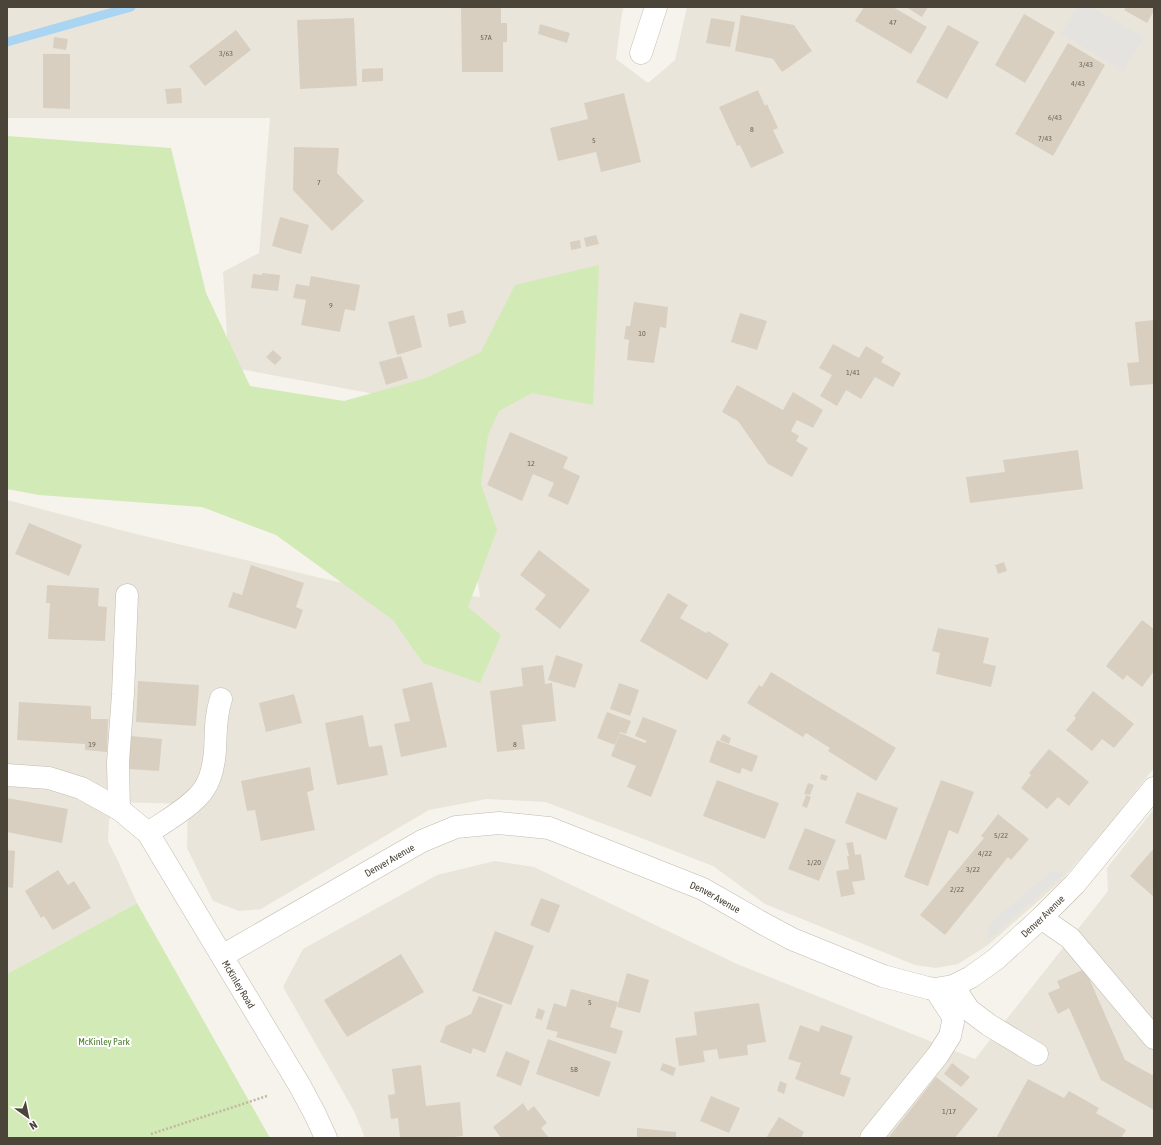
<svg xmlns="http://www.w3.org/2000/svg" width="1161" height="1145" viewBox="0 0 1161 1145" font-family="'Asap Condensed',sans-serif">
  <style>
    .residential { fill: #eae5da }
    .green { fill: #d2eab5 }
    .parking { fill: #e5e3e0 }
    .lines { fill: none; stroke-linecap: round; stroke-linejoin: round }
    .stream { stroke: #a9d4f2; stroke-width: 9 }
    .building { fill: #d8cfc1 }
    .minor-casing { stroke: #c2bbae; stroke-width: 23 }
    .path { stroke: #c4b79f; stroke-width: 2.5; stroke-dasharray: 2 2; stroke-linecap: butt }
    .minor { stroke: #fff; stroke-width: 22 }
    .labels { text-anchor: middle; stroke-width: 4; stroke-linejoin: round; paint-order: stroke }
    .number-label { font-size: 8px; fill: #6e675b }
    .street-label { font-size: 10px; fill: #4b4439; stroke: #fff }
    .park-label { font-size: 10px; fill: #4a7f2a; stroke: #fff }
  </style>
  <rect width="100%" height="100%" fill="#f6f3ec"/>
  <g class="residential">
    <path d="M7,7H624L622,13L616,59L648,83L675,60L687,7H1154V768L1105,830L1060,882L988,945L958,964L936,968L915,965L765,904L713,866L641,838L545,802L487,799L429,810L261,909L239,911L213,901L187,848L188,804L116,802L109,821L108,841L118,861L137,903L7,974V500L132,533L338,582L480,597L464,485L380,395L229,367L223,272L259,253L270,118H7Z"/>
    <path d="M1154,809V1138H365L354,1111L283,987L303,949L437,875L495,861L534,867L737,964L975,1059L1108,891L1107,868Z"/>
  </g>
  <g class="green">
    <path d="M7,136L171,148L206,293L250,386L344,401L426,378L481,352L515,285L599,265L593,405L532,393L499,411L488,435L481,484L497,530L468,607L501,635L480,683L423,663L393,620L276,535L202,507L39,495L7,489Z"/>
    <path d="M137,903L270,1138H7V974Z"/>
  </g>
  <g class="parking">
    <path d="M1077,7H1092L1144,37L1123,71L1061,34Z"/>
    <path d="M1050,872H1065L988,940V925Z"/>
  </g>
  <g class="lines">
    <path class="stream" d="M7,42L131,7"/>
  </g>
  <g class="building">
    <path d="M461,7H501V23H507V42H503V72H462Z"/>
    <path d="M864,7H893L927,27L911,54L855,21Z"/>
    <path d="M906,7H928L922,17Z"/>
    <path d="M1126,7H1154V11L1147,23L1124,10Z"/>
    <path d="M1024,14L1055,32L1025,83L995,65Z"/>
    <path d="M741,15L794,25L812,51L782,72L773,59L735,51Z"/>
    <path d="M354,18L357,86L300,89L297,20Z"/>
    <path d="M711,18L735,22L730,47L706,43Z"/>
    <path d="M540,24L570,33L567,43L538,34Z"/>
    <path d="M948,25L979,42L947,99L916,82Z"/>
    <path d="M236,30L251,50L205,86L189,66Z"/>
    <path d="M54,37L68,39L66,50L53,48Z"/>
    <path d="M1068,43L1105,65L1053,156L1015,134Z"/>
    <path d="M43,54H70V109L43,108Z"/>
    <path d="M383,68V81L362,82V69Z"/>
    <path d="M181,88L182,103L167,104L165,89Z"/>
    <path d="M758,90L765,106L767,104L778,128L773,130L784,153L751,168L740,145L737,146L719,107Z"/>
    <path d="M624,93L641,162L601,172L596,152L558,161L550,128L588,119L584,103Z"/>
    <path d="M294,147L339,148L337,173L364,201L332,231L293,190Z"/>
    <path d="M280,217L309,225L301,254L272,246Z"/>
    <path d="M596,235L599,244L586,247L584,238Z"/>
    <path d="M580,240L581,248L571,250L570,242Z"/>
    <path d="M262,273L280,275L278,291L251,288L253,274L262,275Z"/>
    <path d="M311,276L360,285L355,311L345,309L340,332L301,325L306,300L293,298L296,284L309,286Z"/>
    <path d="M634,302L668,307L666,328L660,327L654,363L627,360L629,340L624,339L626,326H630Z"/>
    <path d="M463,310L466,323L449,327L447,314Z"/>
    <path d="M740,313L767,321L757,350L731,342Z"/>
    <path d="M414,315L422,347L397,355L388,322Z"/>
    <path d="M1154,320V384L1130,386L1127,363L1139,362L1135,322Z"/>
    <path d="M833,344L859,358L866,346L884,357L881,362L901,373L893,387L875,377L861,399L846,390L837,406L820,396L832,375L819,368Z"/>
    <path d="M273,350L282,358L275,365L266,357Z"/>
    <path d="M401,356L408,378L386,385L379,362Z"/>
    <path d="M737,385L783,410L793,392L823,410L813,428L797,420L791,431L799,436L796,441L808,448L792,477L768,464L738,421L722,412Z"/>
    <path d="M510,432L568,457L563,468L580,476L568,505L548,496L554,483L533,474L522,501L487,485Z"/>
    <path d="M1078,450L1083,489L970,503L966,477L1005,472L1003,460Z"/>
    <path d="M29,523L82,545L69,576L15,554Z"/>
    <path d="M539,550L590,590L560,629L535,609L546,595L520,575Z"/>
    <path d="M1004,562L1007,571L998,574L995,565Z"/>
    <path d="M251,565L304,583L296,607L303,610L296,629L228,607L233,592L242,595Z"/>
    <path d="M47,585L99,588L98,606L107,607L105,641L48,639L50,603H46Z"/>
    <path d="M668,593L688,605L680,618L706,633L708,631L729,644L707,680L640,641Z"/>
    <path d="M1142,620L1154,629V671L1142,687L1127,675L1123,680L1106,666Z"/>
    <path d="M938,628L989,638L983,663L996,666L991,687L936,674L940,653L932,651Z"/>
    <path d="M556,655L583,664L575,688L548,680Z"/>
    <path d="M543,665L545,684L552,683L556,721L522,725L525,749L497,752L490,691L523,686L521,668Z"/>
    <path d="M771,672L896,748L876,781L828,751L830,748L806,733L803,737L747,703L759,685L762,687Z"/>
    <path d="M138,681L199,685L196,726L136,722Z"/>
    <path d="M432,682L447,747L401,757L394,724L410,721L402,689Z"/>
    <path d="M619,683L639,690L630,716L610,709Z"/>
    <path d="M1093,691L1134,724L1114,748L1102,739L1092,751L1066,730L1076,718L1074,716Z"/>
    <path d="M294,694L302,723L266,732L259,703Z"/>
    <path d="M19,702L91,706V719H108L107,752L85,750V744L17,740Z"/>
    <path d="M607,712L631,721L626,734L620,732L615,745L597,738Z"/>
    <path d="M363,715L369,747L382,745L388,775L337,785L325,723Z"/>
    <path d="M643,717L677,730L651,797L627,787L636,766L611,756L620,733L645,743L647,741L635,736Z"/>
    <path d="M723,734L731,738L729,744L720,740Z"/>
    <path d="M131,736L162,739L159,771L129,769Z"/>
    <path d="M717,740L758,756L752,772L742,768L740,774L709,762Z"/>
    <path d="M1049,749L1089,782L1069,806L1058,797L1047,809L1021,788L1031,775L1029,773Z"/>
    <path d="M310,767L314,790L307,792L315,830L261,841L255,810L247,811L241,781Z"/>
    <path d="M821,774L828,776L826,781L820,779Z"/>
    <path d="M717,780L779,803L765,839L703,816Z"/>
    <path d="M941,780L974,792L958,834L949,830L928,886L904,877Z"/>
    <path d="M808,783L814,785L810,795L804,794Z"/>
    <path d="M857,792L898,808L886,840L845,823Z"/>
    <path d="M806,795L811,797L807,808L802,806Z"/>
    <path d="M7,798L68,809L62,843L7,832Z"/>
    <path d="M998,814L1029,839L1011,860L1008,857L945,935L920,915L984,838L981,836Z"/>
    <path d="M805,828L836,840L819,881L788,869Z"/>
    <path d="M853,842L855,855L861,854L865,880L852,882L855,894L841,897L836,871L849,869L847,856H849L846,843Z"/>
    <path d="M1154,848V897L1130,876Z"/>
    <path d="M7,850L15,851L13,888L7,887Z"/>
    <path d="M58,870L68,885L74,881L91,908L53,930L44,916L41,918L25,891Z"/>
    <path d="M541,898L560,905L549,933L530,925Z"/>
    <path d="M495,931L534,946L511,1005L472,991Z"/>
    <path d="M401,954L424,992L347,1037L324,1000Z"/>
    <path d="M1085,969L1125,1060L1154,1076V1110L1101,1080L1069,1008L1058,1014L1048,993L1060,988L1057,981Z"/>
    <path d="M627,973L649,980L640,1013L617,1007Z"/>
    <path d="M571,989L618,1002L610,1027L623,1031L616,1054L556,1037L558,1032L546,1029L554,1003L566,1007Z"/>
    <path d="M479,996L503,1005L485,1053L473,1048L471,1054L440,1042L446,1026L471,1014Z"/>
    <path d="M759,1003L766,1042L747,1045L748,1055L719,1059L717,1049L703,1051L705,1062L679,1066L675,1038L697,1035L694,1012Z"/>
    <path d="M538,1008L545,1011L542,1020L535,1018Z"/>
    <path d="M800,1025L819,1032L821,1025L853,1036L840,1074L851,1078L844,1097L795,1079L801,1063L788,1059Z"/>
    <path d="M548,1039L611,1062L599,1097L536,1074Z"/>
    <path d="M506,1051L530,1061L521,1086L496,1076Z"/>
    <path d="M663,1063L676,1068L673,1076L660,1070Z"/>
    <path d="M952,1063L970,1077L961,1087L944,1074Z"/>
    <path d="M421,1065L426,1106L460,1102L463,1136L445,1138H400L398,1118L391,1119L388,1095L395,1094L392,1069Z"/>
    <path d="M936,1077L978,1109L955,1138H891L889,1137Z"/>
    <path d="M1028,1079L1064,1098L1069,1091L1099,1108L1096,1113L1126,1130L1121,1138H992L993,1136L996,1138Z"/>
    <path d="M780,1081L787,1084L784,1094L777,1091Z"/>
    <path d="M711,1096L740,1108L729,1133L700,1121Z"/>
    <path d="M523,1103L528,1111L534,1106L547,1123L541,1128L549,1138H501L493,1127Z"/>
    <path d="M779,1117L804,1132L801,1138H766Z"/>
    <path d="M637,1128L676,1132V1138H637Z"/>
  </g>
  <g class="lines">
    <defs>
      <g id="minor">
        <path d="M641,53L656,7"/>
        <path id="s1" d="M7,775L49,778L81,788L119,809L148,833L300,1086L315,1114L326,1138"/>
        <path d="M119,809L118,762L123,694L127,595"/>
        <path d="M148,833C164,822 194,805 204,789C211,779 214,763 215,751C216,733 215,716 221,699"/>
        <path d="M1041,918L1070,938L1154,1038"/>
        <path id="s2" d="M222,956L422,841L456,827L499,823L549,828L703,889L764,924L792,939L883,976L928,988L935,989L953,986L971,977L996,959L1041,918L1075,884L1154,788"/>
        <path d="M953,986L969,1010L989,1025L1037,1054"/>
        <path d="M871,1138L938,1055L950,1036L953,1022L952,1015L935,989"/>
      </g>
    </defs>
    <use href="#minor" class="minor-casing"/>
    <path class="path" d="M151,1134L267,1096"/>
    <use href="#minor" class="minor"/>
  </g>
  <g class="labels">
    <g class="number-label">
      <text x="893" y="25">47</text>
      <text x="486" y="40">57A</text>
      <text x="226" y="56">3/63</text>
      <text x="1086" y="67">3/43</text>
      <text x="1078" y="86">4/43</text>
      <text x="1055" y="120">6/43</text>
      <text x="752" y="132">8</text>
      <text x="1045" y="141">7/43</text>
      <text x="594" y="143">5</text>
      <text x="319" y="185">7</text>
      <text x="331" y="308">9</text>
      <text x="642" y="336">10</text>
      <text x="853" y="375">1/41</text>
      <text x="531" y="466">12</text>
      <text x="92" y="747">19</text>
      <text x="515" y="747">8</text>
      <text x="1001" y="838">5/22</text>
      <text x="985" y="856">4/22</text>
      <text x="814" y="865">1/20</text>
      <text x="973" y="872">3/22</text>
      <text x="957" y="892">2/22</text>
      <text x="590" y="1005">5</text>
      <text x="574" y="1072">5B</text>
      <text x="949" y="1114">1/17</text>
    </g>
    <g class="street-label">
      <text dy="4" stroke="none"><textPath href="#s2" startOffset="193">Denver Avenue</textPath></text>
      <text dy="4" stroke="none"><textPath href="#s2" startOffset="541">Denver Avenue</textPath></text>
      <text dy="4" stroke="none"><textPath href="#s2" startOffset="913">Denver Avenue</textPath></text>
      <text dy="4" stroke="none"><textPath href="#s1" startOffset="333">McKinley Road</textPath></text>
    </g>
    <g class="park-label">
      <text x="104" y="1045">McKinley Park</text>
    </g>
  </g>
  <rect width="1161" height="1145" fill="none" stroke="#4b4439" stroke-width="16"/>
  <g transform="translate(28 1117) rotate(147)" stroke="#ffffff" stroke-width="3" paint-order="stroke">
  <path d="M0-3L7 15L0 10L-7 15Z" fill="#4b4439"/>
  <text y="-6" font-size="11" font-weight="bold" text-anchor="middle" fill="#4b4439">N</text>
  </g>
</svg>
